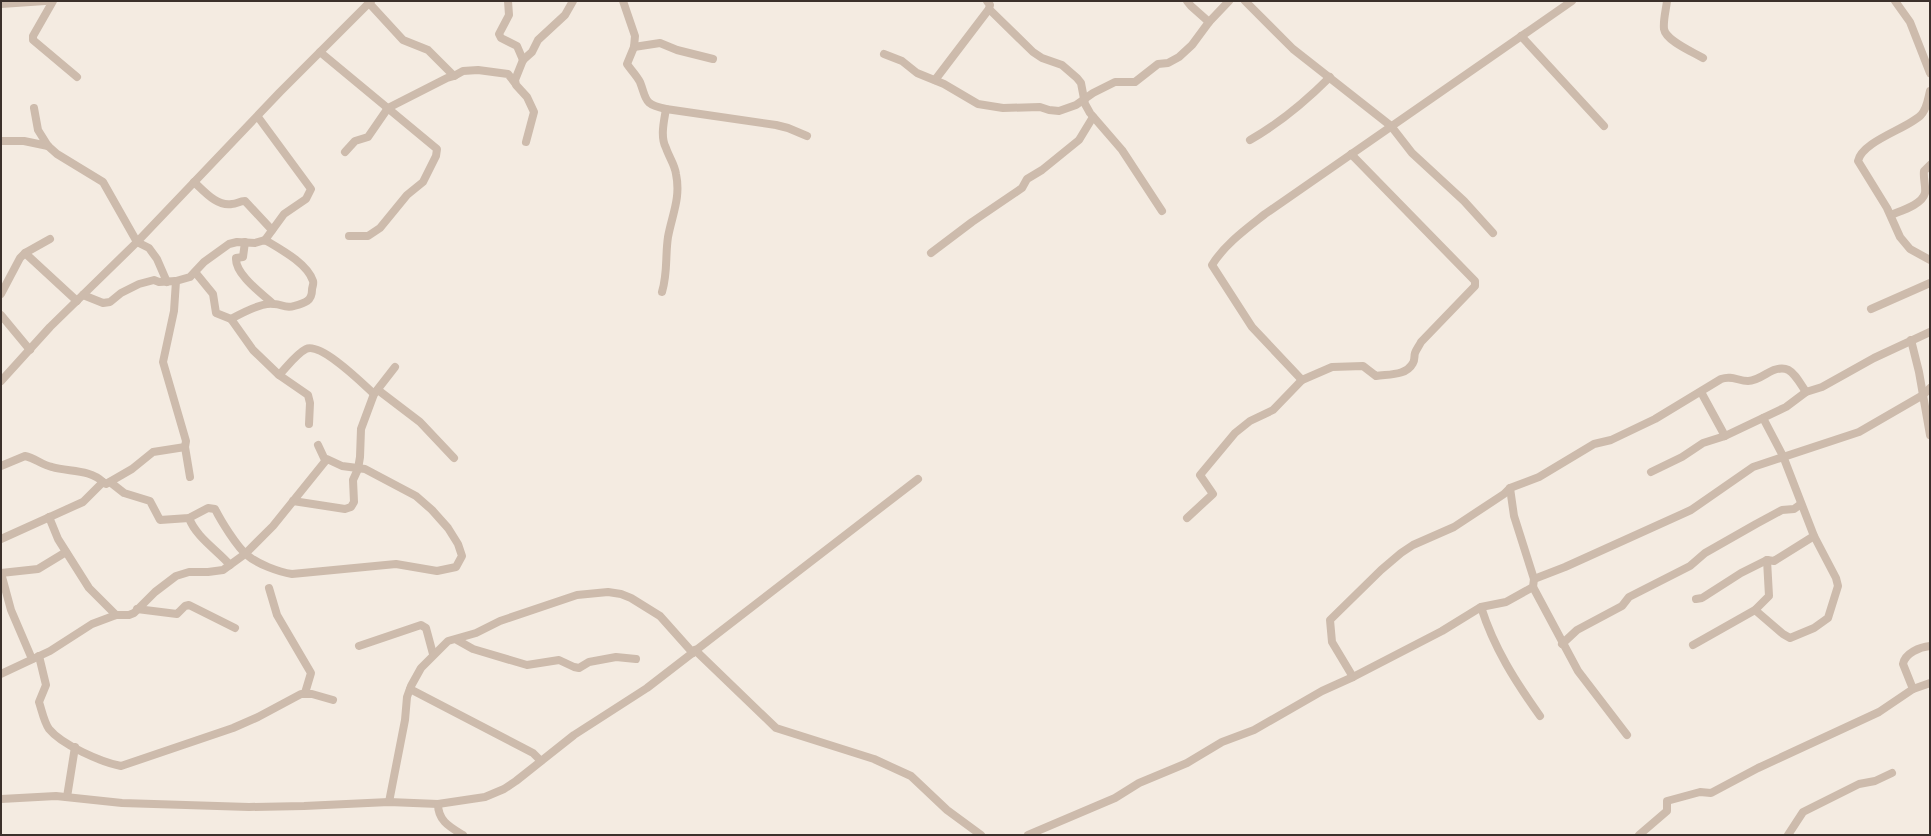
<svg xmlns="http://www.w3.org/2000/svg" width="1931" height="836" viewBox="0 0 1931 836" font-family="'PT Sans',sans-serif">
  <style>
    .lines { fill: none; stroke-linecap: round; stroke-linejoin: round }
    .street { stroke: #cdbbac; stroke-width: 8 }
  </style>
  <rect width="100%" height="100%" fill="#f4ebe1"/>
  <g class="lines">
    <g class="street">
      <path d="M53,1L33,36V40L77,77"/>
      <path d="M508,1L509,15L499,34L501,38L517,46L523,60"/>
      <path d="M623,1L635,36L634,47L627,64C631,70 637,76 640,82C647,100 643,104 666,109L776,125L788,128L807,136"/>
      <path d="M987,1L990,5L989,9L1033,52L1042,58L1062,65L1077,78L1081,83L1085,104L1090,113L1122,150L1162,211"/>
      <path d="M1187,1L1191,6L1209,22"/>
      <path d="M1245,1L1293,49L1391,126L1412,153L1464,201L1493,233"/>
      <path d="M1667,1C1666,10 1663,20 1664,29C1666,41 1693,52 1703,58"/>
      <path d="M1895,1L1910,22L1930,73"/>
      <path d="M369,3L403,40L428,50L454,76L463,71L478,70L508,74L515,83"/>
      <path d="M1,4L45,1"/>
      <path d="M1521,36L1604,126"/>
      <path d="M634,47L660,43L677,50L713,59"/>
      <path d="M320,52L437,149L436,156L423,182L407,195L380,228L368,236H349"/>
      <path d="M884,54L902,61L917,73L944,84L978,104L1003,108L1040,107L1049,110L1059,111L1076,105L1093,93L1115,82H1135L1158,64L1168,63L1179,57L1192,45L1209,22L1229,1"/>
      <path d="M935,80L989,9"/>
      <path d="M1930,91C1928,99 1927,109 1921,115C1909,128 1862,141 1858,161L1887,208L1900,237L1910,249L1930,260"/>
      <path d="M34,108L38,130L48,146L57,154L103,182L137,242L149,248L157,259L167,282"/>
      <path d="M258,117L311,189L306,199L284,214L265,240"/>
      <path d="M1250,140C1280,123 1305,102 1330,77"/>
      <path d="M1,141H24L48,146"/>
      <path d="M526,142L534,112L527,97L516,85L515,80L523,60L532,52L538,40L565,15L573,1"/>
      <path d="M345,152L355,141L368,137L388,108L447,78L454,76"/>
      <path d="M194,182C204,191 217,207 232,204C237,204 239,201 245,201L272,230"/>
      <path d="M1891,215C1900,211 1922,205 1925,193C1926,186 1923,178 1924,171L1930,165"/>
      <path d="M245,242L243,257L236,258C235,274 261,293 272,303"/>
      <path d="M25,253L77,301"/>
      <path d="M931,253L972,222L1022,188L1027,179L1042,170L1079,140L1093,117"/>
      <path d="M195,272L213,294L216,313L231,319L253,350L279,375L308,395L310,403L309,424"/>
      <path d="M176,281L174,311L163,362L186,441L185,447L190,477"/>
      <path d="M662,292C668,272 665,257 668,237C672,215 681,198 676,174C675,165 669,157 666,148C660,137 664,121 666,109"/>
      <path d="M1,294L20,258L25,253L50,239"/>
      <path d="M83,295L103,303L110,302L121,293L139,284L154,280L159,282L176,281L190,277L204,262L229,244L237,242L255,243L265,240C280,249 307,263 313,281C314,284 312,287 312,290C312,301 305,303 294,306C285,309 282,304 274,304C263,302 240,314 231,319"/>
      <path d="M1871,309L1930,283"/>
      <path d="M1,315L30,350"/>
      <path d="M1911,340L1919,372L1930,435"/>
      <path d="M279,375C287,367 296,354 306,349C321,342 363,384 374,394"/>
      <path d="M1302,380L1252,327L1212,265C1225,244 1246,229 1265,214L1572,1"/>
      <path d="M1,381L50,327L137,242L280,92L371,1"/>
      <path d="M378,390L420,422L454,458"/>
      <path d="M1701,392L1725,436"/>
      <path d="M318,445L325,460"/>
      <path d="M1,466L25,456C35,458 42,465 52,467C68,472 90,469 103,482"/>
      <path d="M1651,472L1682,457L1703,443L1725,436L1786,407L1806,392L1822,387L1874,358L1930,332"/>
      <path d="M1510,488L1514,516L1534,579"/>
      <path d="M293,501L345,509L351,507L354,502L353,480L358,469L360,457L361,429L374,394L395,367"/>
      <path d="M49,517L58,539L89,588L116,615"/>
      <path d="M189,518C196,537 217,550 230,565"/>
      <path d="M1187,518L1213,494L1200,475L1235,433L1250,421L1273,410L1302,380L1332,367L1363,366L1376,376C1389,374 1406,376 1413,363C1415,360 1414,356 1415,353C1416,350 1419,346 1421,342L1475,286V281L1351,154"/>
      <path d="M1,539L83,502L103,482L106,484L132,469L153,452L185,447"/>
      <path d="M1,573L11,610L32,659"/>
      <path d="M1,573L38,569L66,552"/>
      <path d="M1533,587L1578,671L1627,735"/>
      <path d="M269,588L277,615L311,673L305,693"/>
      <path d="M1696,599L1702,598L1741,573L1767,560L1774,561L1814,536"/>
      <path d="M1481,607C1494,648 1515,681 1540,716"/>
      <path d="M137,609L177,614L185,606L189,605L235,628"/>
      <path d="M1755,610L1783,634L1790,638L1814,628L1828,618L1838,586L1836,578L1814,536L1783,456L1763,418"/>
      <path d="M457,640L473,649L527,665L559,660L574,667L579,668L589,662L616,657L636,659"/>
      <path d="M1562,644L1577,630L1622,606L1629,597L1690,566L1705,553L1756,524L1782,510L1794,509L1801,504"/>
      <path d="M1693,645L1755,610L1769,596L1767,560"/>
      <path d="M359,646L421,625L426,628L433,654"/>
      <path d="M695,650L776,728L874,759L911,776L947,810L981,835"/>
      <path d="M39,656L46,685L39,702C42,711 44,722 49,729C62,745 101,762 121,766L233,728L258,717L301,694H312L333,700"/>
      <path d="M1,674L50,651L92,624L116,615H129L134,613L155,592L176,576L189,572H208L223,570L245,554L273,526L327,459L342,466L365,469L416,496L432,510L448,528L458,544L462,556L456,567L437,571L396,564L292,574C279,572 257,564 247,555C237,547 221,521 215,509L208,508L189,518L160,520L150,501L124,493L110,482"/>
      <path d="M1353,677L1332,642L1330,620L1381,570L1401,553L1413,545L1454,527L1504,494L1510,488L1539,477L1594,444L1611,440L1655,419L1721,379C1732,375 1738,381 1748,381C1754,381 1761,377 1766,374C1789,360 1794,374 1806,392"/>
      <path d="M410,689L533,753L541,761"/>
      <path d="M1913,689L1903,664C1905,653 1920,647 1930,646"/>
      <path d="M67,797L75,747"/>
      <path d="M1,799L56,796L122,803L249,807L304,806L389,802L438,804L485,797L504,789L516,781L574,735L647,688L918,479"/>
      <path d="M389,802L405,720L407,697L411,686L421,668L448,641L476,633L500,621L577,595L608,592L621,594L631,598L660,616L693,653"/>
      <path d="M438,804C438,821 450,827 463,835"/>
      <path d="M1028,835L1115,798L1139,783L1187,763L1222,742L1254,730L1322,691L1353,677L1442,631L1481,607L1506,602L1533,587L1534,579L1565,567L1691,510L1753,467L1859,432L1923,395L1930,388"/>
      <path d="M1639,835L1667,811V801L1700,792L1711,793L1758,768L1879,712L1913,689L1930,683"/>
      <path d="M1788,835L1803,812L1859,784L1875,781L1892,773"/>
    </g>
  </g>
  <rect width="1931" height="836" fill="none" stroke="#3b302b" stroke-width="4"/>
</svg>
